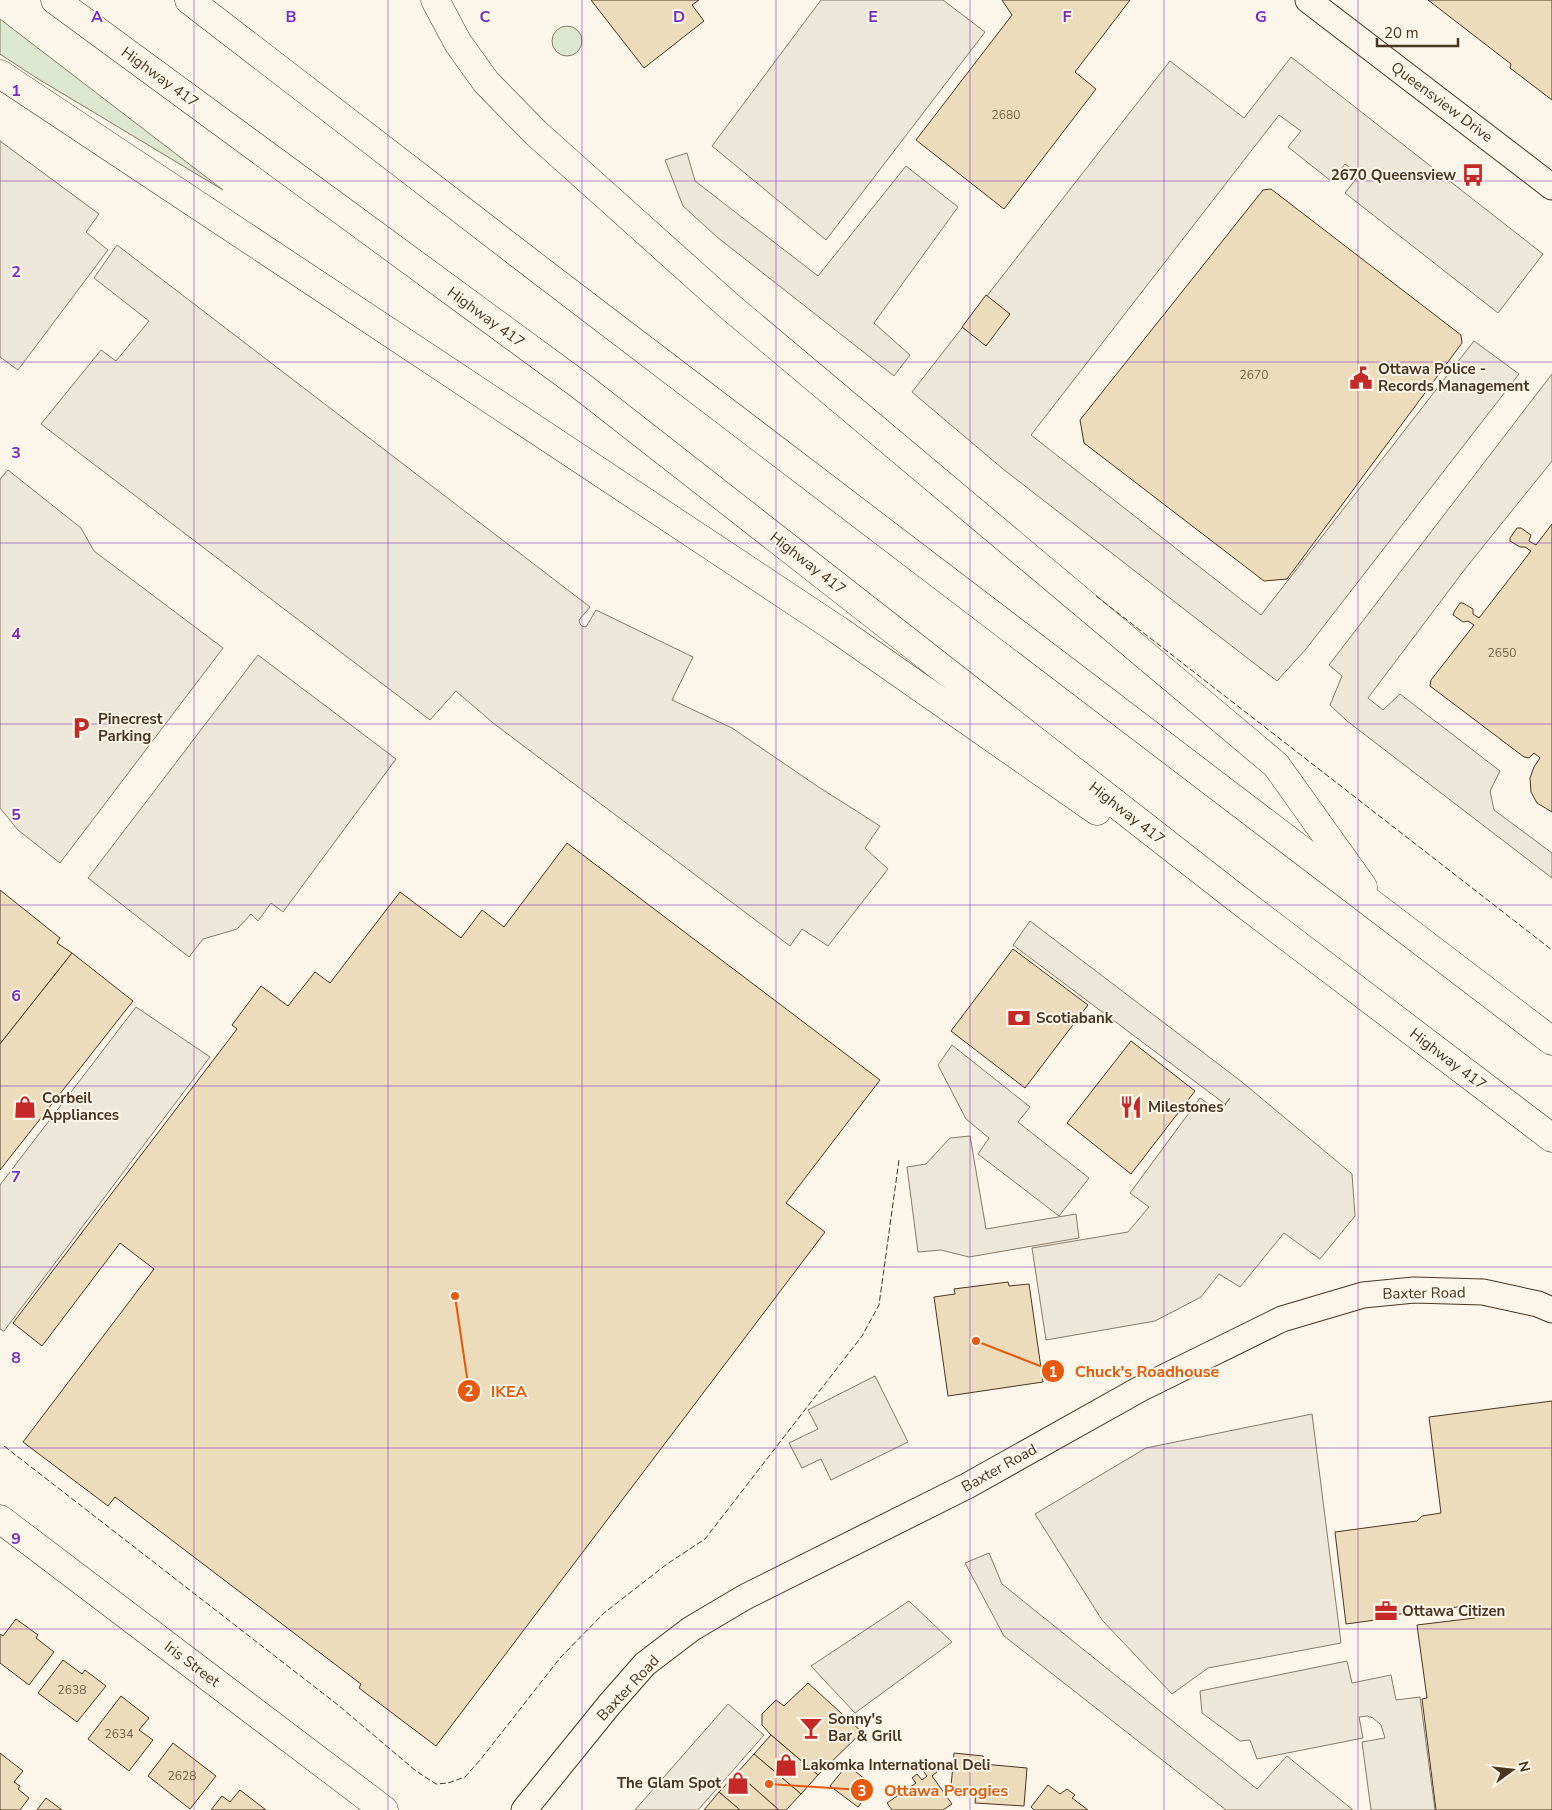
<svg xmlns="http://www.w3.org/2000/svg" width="1552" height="1810" viewBox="0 0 1552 1810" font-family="'Nunito Sans',sans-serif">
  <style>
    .green { fill: #dce7d0; stroke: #887966 }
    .parking { fill: #ede7d9; stroke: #887966 }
    .building { fill: #ecdcbc; stroke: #4a3520 }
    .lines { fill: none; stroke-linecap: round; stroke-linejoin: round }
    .street-casing { stroke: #4a3520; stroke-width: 27 }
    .secondary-casing { stroke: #4a3520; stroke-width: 29 }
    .highway-casing { stroke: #4a3520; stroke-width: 29 }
    .street { stroke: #fbf6e9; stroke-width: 25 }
    .secondary { stroke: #fbf6e9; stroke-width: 28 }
    .highway { stroke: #fbf6e9; stroke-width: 28 }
    .fence { stroke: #4a3520; stroke-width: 1; stroke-dasharray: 6 2.5; stroke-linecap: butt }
    .grid { fill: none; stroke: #7b2cbf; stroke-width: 1; stroke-opacity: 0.55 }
    .labels { text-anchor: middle; stroke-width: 4; stroke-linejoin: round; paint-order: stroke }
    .number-label { font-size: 12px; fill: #725f47 }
    .street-label { font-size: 15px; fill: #4a3520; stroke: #fbf6e9 }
    .poi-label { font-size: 15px; font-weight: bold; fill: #4a3520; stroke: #fbf6e9; text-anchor: start }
    .grid-label { font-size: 16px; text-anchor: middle; font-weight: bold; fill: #7b2cbf; stroke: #fbf6e9; stroke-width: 4; stroke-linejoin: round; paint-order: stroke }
    .leader { fill: none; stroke: #e8590c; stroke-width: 2 }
    .callout-dot { fill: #e8590c; stroke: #fbf6e9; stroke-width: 2 }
    .mark-label { font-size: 15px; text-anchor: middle; font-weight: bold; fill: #fff }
    .callout-label { font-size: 16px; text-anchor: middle; font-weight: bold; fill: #e8590c; stroke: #fbf6e9; stroke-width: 4; stroke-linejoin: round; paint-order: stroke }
  </style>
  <rect width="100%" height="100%" fill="#fbf6e9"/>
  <g class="green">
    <path d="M0,19L223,190L35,77L0,54Z"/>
    <circle cx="567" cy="41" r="15"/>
  </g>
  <g class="parking">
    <path d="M821,0H943L985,32L826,240L712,146Z"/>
    <path d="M1291,57L1543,254L1498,313L1345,193L1359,175L1345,164L1331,181L1288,147L1301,131L1279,115L1031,435L1261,615L1474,341L1519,374L1306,649L1277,681L1003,469L912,392L1170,61L1244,118Z"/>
    <path d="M0,141L99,214L86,232L108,250L18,370L0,357Z"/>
    <path d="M687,153L695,181L818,276L906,166L958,207L874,323L910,355L894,376L717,237L683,206L665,160Z"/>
    <path d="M117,245L590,607L579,620L580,624L582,626L586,627L596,610L693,657L672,700L732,728L817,786L880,826L865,848L888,869L828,946L802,929L790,946L493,723L456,691L430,720L41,424L101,350L116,361L149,321L94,278Z"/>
    <path d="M1552,374V461L1465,569L1368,698L1383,710L1400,694L1500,771L1490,791L1494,810L1552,853V878L1347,721L1330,705L1342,676L1329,665Z"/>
    <path d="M8,470L81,528L94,551L223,648L60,863L18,830L0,808V479Z"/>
    <path d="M258,655L396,759L283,912L271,903L258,921L251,914L237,929L203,939L189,957L88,878Z"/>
    <path d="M1030,921L1242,1082L1352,1174L1355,1216L1320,1259L1284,1233L1240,1287L1219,1274L1201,1297L1155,1321L1046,1340L1032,1248L1128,1232L1149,1207L1130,1193L1200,1098L1220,1112L1230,1098L1225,1104L1013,945Z"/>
    <path d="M136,1007L210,1057L4,1331L0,1329V1185Z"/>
    <path d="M952,1045L1030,1107L1018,1122L1089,1178L1059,1216L978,1154L989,1138L966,1119L938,1065Z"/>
    <path d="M970,1136L986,1229L1076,1214L1079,1238L969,1257L941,1250L918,1252L907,1167L926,1164L950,1138Z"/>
    <path d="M875,1376L908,1442L831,1480L821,1459L802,1468L789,1443L818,1429L808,1410Z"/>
    <path d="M1312,1414L1341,1643L1208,1668L1172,1694L1102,1620L1035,1514L1146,1448Z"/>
    <path d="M989,1553L1002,1584L1257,1789L1287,1756L1353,1810H1226L1004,1636L965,1563Z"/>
    <path d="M909,1601L952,1642L855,1713L811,1666Z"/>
    <path d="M1347,1661L1352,1683L1391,1675L1396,1700L1420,1697L1435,1810H1371L1362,1742L1385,1738L1381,1725L1373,1718L1367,1716L1359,1717L1363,1738L1257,1759L1250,1740L1240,1741L1202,1713L1200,1691Z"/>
    <path d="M728,1704L764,1735L698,1810H635Z"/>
  </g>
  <g class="building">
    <path d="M591,0H699L692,5L704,21L644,68Z"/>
    <path d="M1002,0H1130L1075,72L1096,89L1004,209L916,140L1012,15Z"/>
    <path d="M1428,0H1552V100L1510,68L1511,64Z"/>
    <path d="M1271,189L1461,335L1462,343L1287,579L1264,581L1084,443L1080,420L1263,190Z"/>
    <path d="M986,295L1010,314L986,346L962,327Z"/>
    <path d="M1552,524V812L1537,803L1531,792L1530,778L1534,767L1540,758L1534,753L1529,758L1524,757L1430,686L1431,680L1474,625L1468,621L1463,622L1453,615L1454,612L1460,603H1463L1473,609V614L1479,618L1531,551L1525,547H1520L1510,541V538L1517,528H1521L1531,535L1529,541L1536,545Z"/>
    <path d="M567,843L880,1080L786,1203L825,1232L436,1746L359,1688L361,1684L115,1497L108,1506L23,1442L154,1269L120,1243L42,1346L13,1323L237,1029L232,1025L261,986L288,1006L315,972L330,983L400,892L461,938L482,910L504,927Z"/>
    <path d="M0,890L60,938L57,943L72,953L0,1044Z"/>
    <path d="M1013,949L1088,1005L1025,1088L951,1031Z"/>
    <path d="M72,953L133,1001L0,1170V1044Z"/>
    <path d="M1131,1041L1195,1091L1131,1174L1067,1123Z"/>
    <path d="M1008,1282L1009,1286L1029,1284L1043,1382L948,1396L934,1297L955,1294L954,1289Z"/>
    <path d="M1552,1401V1810H1436L1422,1699L1427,1698L1417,1625L1475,1618L1474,1605L1383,1616V1619L1346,1624L1335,1532L1417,1521L1422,1516L1441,1513L1429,1417Z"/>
    <path d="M16,1619L38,1635L36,1638L54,1652L29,1685L0,1663V1634L3,1636Z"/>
    <path d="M63,1660L82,1674L85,1670L106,1686L77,1722L38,1693Z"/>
    <path d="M808,1683L862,1732L818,1775L771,1735L762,1725V1714L776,1700L784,1706Z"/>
    <path d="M121,1696L149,1718L139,1730L153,1740L129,1771L88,1739Z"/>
    <path d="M771,1735L818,1775L801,1794L754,1754Z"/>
    <path d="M173,1743L216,1776L190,1809L148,1776Z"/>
    <path d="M0,1753L23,1771L14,1782L20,1786L18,1789L29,1798L20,1810H0Z"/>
    <path d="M954,1753L983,1756V1764L1027,1768L1024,1806L975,1803L976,1789L951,1787Z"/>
    <path d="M754,1754L801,1794L786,1810H779L737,1773Z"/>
    <path d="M929,1763L937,1772L932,1776L952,1804L943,1810H892L887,1803L916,1783L912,1778L917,1774L922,1780L927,1776L921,1768Z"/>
    <path d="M847,1765L874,1786L858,1807L830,1786Z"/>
    <path d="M737,1773L779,1810H740L719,1792Z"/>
    <path d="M1048,1785L1060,1794L1067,1789L1075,1795L1072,1798L1088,1810H1034L1031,1807Z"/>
    <path d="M240,1790L266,1810H211L222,1796L230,1802Z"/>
    <path d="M719,1792L740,1810H704Z"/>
    <path d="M46,1798L62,1810H37Z"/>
  </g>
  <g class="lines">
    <defs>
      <g id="street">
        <path d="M1308,0L1552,187"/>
        <path d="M524,1810L609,1705L645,1664L691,1629L745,1597L967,1486L1140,1389L1282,1319L1363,1295L1414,1290L1483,1292L1538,1304L1552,1310"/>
      </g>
      <path id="secondary" d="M0,1519L384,1810"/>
      <g id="highway">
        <path d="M55,0L581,386L1235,897L1552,1138"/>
        <path d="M189,0L541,271L1552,1041"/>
        <path d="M435,0L458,43L486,82L536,133L729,306L1276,765L1363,887"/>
        <path d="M0,74L838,630L1097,811"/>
      </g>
    </defs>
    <use href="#street" class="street-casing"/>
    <use href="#secondary" class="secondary-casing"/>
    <use href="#highway" class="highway-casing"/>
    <use href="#street" class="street"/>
    <use href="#secondary" class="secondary"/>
    <use href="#highway" class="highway"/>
    <g class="fence">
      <path d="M1096,596L1552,950"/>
      <path d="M4,1446L338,1705L416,1771L436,1784L448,1783L465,1777L481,1759L560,1658L604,1613L667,1564L705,1539L862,1336L879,1305L899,1160"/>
    </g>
  </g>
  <path class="grid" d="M194,0V1810M388,0V1810M582,0V1810M776,0V1810M970,0V1810M1164,0V1810M1358,0V1810M0,181H1552M0,362H1552M0,543H1552M0,724H1552M0,905H1552M0,1086H1552M0,1267H1552M0,1448H1552M0,1629H1552"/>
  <defs>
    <symbol id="bus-bare" viewBox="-9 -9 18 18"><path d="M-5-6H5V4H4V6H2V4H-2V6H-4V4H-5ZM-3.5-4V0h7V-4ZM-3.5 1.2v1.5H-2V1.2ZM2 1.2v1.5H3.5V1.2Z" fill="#c62828" stroke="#fbf6e9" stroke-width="2.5" paint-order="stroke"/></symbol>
    <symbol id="civic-bare" viewBox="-9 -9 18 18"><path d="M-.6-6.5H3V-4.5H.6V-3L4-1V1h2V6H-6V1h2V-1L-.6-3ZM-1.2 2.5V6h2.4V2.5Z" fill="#c62828" stroke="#fbf6e9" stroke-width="2.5" paint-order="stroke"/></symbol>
    <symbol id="parking-bare" viewBox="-9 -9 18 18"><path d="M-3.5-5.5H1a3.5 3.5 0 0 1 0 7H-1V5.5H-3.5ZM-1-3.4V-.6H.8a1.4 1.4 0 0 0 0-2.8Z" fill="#c62828" stroke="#fbf6e9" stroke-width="2.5" paint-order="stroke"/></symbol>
    <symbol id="bank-bare" viewBox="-9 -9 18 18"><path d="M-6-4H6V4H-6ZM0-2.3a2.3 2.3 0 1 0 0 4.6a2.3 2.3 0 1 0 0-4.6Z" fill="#c62828" stroke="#fbf6e9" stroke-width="2.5" paint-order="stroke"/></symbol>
    <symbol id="shop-bare" viewBox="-9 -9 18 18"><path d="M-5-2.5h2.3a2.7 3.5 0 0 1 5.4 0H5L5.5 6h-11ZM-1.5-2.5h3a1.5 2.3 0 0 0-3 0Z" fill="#c62828" stroke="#fbf6e9" stroke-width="2.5" paint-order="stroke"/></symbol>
    <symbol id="restaurant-bare" viewBox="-9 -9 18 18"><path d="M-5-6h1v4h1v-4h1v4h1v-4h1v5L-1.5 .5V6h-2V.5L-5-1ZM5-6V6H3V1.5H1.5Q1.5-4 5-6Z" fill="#c62828" stroke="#fbf6e9" stroke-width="2.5" paint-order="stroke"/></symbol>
    <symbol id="office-bare" viewBox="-9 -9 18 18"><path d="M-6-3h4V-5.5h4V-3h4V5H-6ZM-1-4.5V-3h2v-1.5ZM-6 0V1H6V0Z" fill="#c62828" stroke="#fbf6e9" stroke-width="2.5" paint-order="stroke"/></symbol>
    <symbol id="bar-bare" viewBox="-9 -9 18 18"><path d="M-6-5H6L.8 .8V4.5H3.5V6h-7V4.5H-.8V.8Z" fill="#c62828" stroke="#fbf6e9" stroke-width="2.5" paint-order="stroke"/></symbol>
  </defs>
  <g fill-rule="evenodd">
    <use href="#bus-bare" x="1457" y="159" width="32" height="32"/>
    <use href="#civic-bare" x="1345" y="362" width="32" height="32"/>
    <use href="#parking-bare" x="65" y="712" width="32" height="32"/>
    <use href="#bank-bare" x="1003" y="1002" width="32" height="32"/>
    <use href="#shop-bare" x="9" y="1091" width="32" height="32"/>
    <use href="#restaurant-bare" x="1115" y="1091" width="32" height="32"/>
    <use href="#office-bare" x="1370" y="1595" width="32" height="32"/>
    <use href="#bar-bare" x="795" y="1712" width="32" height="32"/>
    <use href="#shop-bare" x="770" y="1749" width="32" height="32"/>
    <use href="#shop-bare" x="722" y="1767" width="32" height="32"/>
  </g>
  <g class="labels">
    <g class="number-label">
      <text x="1006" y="119">2680</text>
      <text x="1254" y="379">2670</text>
      <text x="1502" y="657">2650</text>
      <text x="72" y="1694">2638</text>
      <text x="119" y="1738">2634</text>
      <text x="182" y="1780">2628</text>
    </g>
    <g class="street-label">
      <text transform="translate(160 77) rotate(36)" y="5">Highway 417</text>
      <text transform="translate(1442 102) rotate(37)" y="5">Queensview Drive</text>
      <text transform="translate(486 317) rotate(36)" y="5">Highway 417</text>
      <text transform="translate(808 563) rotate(38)" y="5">Highway 417</text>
      <text transform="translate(1127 813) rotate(38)" y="5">Highway 417</text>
      <text transform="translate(1448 1059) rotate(37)" y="5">Highway 417</text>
      <text transform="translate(1424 1293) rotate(-1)" y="5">Baxter Road</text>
      <text transform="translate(999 1468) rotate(-29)" y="5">Baxter Road</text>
      <text transform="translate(192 1664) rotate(37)" y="5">Iris Street</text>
      <text transform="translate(628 1688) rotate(-47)" y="5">Baxter Road</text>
    </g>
    <g class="poi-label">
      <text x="1456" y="180" text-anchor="end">2670 Queensview</text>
      <text x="1378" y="374">Ottawa Police -<tspan x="1378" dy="17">Records Management</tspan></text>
      <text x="98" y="724">Pinecrest<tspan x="98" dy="17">Parking</tspan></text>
      <text x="1036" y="1023">Scotiabank</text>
      <text x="42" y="1103">Corbeil<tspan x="42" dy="17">Appliances</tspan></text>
      <text x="1148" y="1112">Milestones</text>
      <text x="1402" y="1616">Ottawa Citizen</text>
      <text x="828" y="1724">Sonny's<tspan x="828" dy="17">Bar &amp; Grill</tspan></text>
      <text x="802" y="1770">Lakomka International Deli</text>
      <text x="721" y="1788" text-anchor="end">The Glam Spot</text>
    </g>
  </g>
  <g class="grid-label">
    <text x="97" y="22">A</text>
    <text x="291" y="22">B</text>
    <text x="485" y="22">C</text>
    <text x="679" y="22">D</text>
    <text x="873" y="22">E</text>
    <text x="1067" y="22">F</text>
    <text x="1261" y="22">G</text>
    <text x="16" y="96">1</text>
    <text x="16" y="277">2</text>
    <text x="16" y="458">3</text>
    <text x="16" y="639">4</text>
    <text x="16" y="820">5</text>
    <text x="16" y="1001">6</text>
    <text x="16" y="1182">7</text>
    <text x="16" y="1363">8</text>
    <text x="16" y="1544">9</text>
  </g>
  <path class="leader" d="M976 1341L1053 1371M455 1296L469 1391M769 1784L862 1790"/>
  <g class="callout-dot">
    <circle cx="976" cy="1341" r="5"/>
    <circle cx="455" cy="1296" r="5"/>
    <circle cx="769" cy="1784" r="5"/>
    <circle cx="1053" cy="1371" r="12"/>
    <circle cx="469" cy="1391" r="12"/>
    <circle cx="862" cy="1790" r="12"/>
  </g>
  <g class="mark-label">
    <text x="1053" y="1377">1</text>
    <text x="469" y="1396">2</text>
    <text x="862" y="1796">3</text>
  </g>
  <g class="callout-label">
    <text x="1147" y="1377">Chuck's Roadhouse</text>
    <text x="509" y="1397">IKEA</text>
    <text x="946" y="1796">Ottawa Perogies</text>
  </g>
  <g transform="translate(1512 1770) rotate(75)" stroke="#fbf6e9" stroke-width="4" paint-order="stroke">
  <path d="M0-4L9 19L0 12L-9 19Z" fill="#4a3520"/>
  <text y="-8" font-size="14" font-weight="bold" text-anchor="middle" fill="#4a3520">N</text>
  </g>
  <path d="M1377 38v8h81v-8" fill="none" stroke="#4a3520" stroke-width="2.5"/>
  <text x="1384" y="38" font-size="15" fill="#4a3520" stroke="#fbf6e9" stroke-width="4" paint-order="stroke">20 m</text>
</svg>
